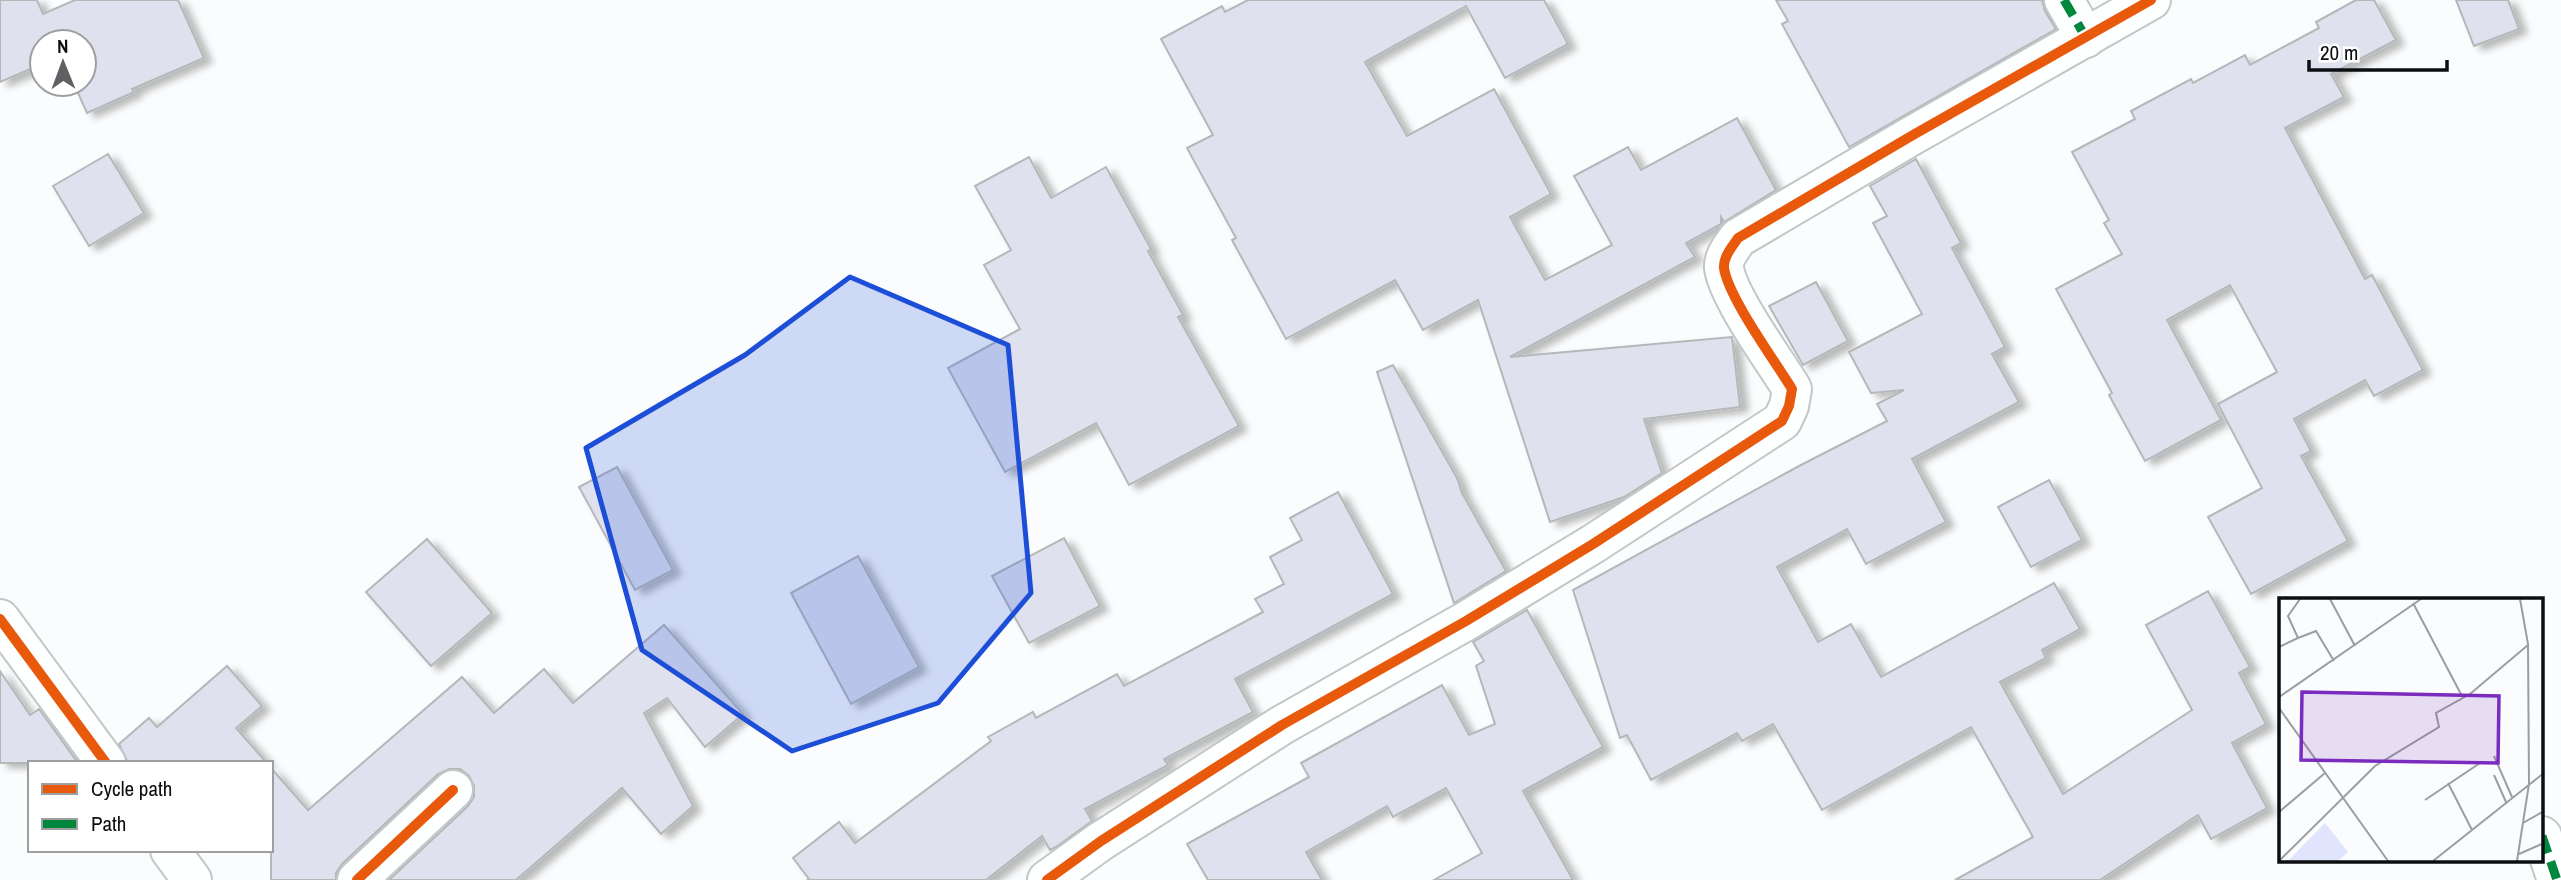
<svg xmlns="http://www.w3.org/2000/svg" width="2561" height="880" viewBox="0 0 2561 880" font-family="'Archivo Narrow',sans-serif">
  <style>
    .building { fill: #dfe1ee; stroke: #b6b7b9; stroke-width: 2; filter: url(#shadow) }
    .lines { fill: none; stroke-linecap: round; stroke-linejoin: round }
    .minor-casing { stroke: #c5c6c8; stroke-width: 42 }
    .minor { stroke: #feffff; stroke-width: 38 }
    .quiet { stroke: #00873e; stroke-width: 9; stroke-dasharray: 18 9; stroke-linecap: butt }
    .cycleway-casing { stroke: #fff; stroke-width: 15 }
    .cycleway { stroke: #e8590c; stroke-width: 10 }
    .marked { fill: #1d4ed8; fill-opacity: 0.2; stroke: #1d4ed8; stroke-width: 5; stroke-linejoin: round }
    .inset-road { fill: none; stroke: #9c9d9f; stroke-width: 2 }
    .view { fill: #7b2cbf; fill-opacity: 0.15; stroke: #7b2cbf; stroke-width: 3.5 }
    .inset-edge { fill: none; stroke: #0d0e11; stroke-width: 3.5 }
  </style>
  <defs>
    <filter id="shadow"><feDropShadow dx="8" dy="4.5" stdDeviation="3.5" flood-color="#0004"/></filter>
  </defs>
  <rect width="100%" height="100%" fill="#fbfcfd"/>
  <g class="building">
    <path d="M0,0H37L43,14L75,0H178L204,58L132,89L134,92L87,113L74,84H84V42H42V64L0,82Z"/>
    <path d="M1248,0H1544L1568,44L1505,78L1466,6L1365,62L1407,136L1494,89L1551,194L1510,217L1545,280L1612,245L1574,176L1628,147L1641,170L1737,118L1776,190L1724,222L1721,217V224L1686,243L1695,257L1510,357L1732,337L1740,407L1644,419L1662,473L1624,497L1550,522L1478,300L1423,330L1395,280L1286,339L1232,240L1236,238L1187,148L1213,135L1161,39L1222,6L1225,12Z"/>
    <path d="M1776,0H2042L2045,11L2056,29L1849,147L1782,24L1788,21Z"/>
    <path d="M2356,0H2374L2396,40L2331,74L2344,97L2285,128L2365,279L2372,275L2423,370L2374,396L2365,380L2294,419L2311,451L2301,456L2348,541L2251,594L2208,517L2262,488L2218,404L2277,372L2230,285L2167,320L2221,420L2145,461L2109,395L2112,393L2056,289L2122,254L2104,223L2109,220L2072,152L2135,119L2131,111L2191,79L2193,83L2245,55L2250,65L2319,28L2316,22Z"/>
    <path d="M2456,0H2508L2519,29L2474,46Z"/>
    <path d="M108,154L144,213L89,246L53,186Z"/>
    <path d="M1029,157L1051,198L1106,167L1151,249L1148,251L1183,315L1178,317L1239,426L1129,485L1096,423L1005,472L948,368L1020,329L984,265L1011,250L975,186Z"/>
    <path d="M1916,159L1961,243L1952,248L2005,347L1992,354L2019,402L1912,459L1946,522L1866,564L1847,529L1777,567L1818,642L1851,624L1881,677L2054,583L2080,629L2042,650L2046,658L2000,682L2063,794L2192,710L2146,625L2208,591L2250,667L2239,673L2266,724L2232,743L2267,808L2211,839L2198,815L2100,880H1955L2033,837L1971,727L1822,810L1773,724L1742,741L1737,733L1651,780L1627,735L1620,738L1573,590L1799,466L1887,421L1877,404L1904,390L1871,393L1849,352L1922,314L1873,223L1887,216L1870,186Z"/>
    <path d="M1816,282L1848,341L1803,365L1769,306Z"/>
    <path d="M1393,365L1457,478L1462,493L1506,571L1454,603L1377,372Z"/>
    <path d="M617,467L673,570L635,590L579,487Z"/>
    <path d="M2049,480L2082,540L2031,567L1998,507Z"/>
    <path d="M1338,492L1393,594L1235,679L1253,712L1164,759L1168,765L1085,809L1092,821L1056,847L1050,850L1042,836L986,880H807L809,879L793,858L839,822L855,843L991,741L988,737L1033,712L1036,718L1117,674L1124,686L1263,612L1255,599L1284,584L1270,557L1302,540L1290,518Z"/>
    <path d="M1064,538L1100,606L1029,643L992,576Z"/>
    <path d="M427,539L492,613L431,666L366,592Z"/>
    <path d="M858,556L919,667L851,704L791,593Z"/>
    <path d="M1527,610L1603,747L1523,791L1573,880H1434L1482,853L1446,788L1393,817L1387,806L1306,852L1322,880H1208L1187,844L1309,777L1301,763L1442,685L1469,735L1495,724L1476,666L1484,661L1473,642Z"/>
    <path d="M664,625L743,714L705,747L667,698L644,713L693,806L661,834L622,788L516,880H389L468,806L474,797V786L469,776L460,769H449L438,774L342,864L336,873V880H271V768L308,810L462,677L494,713L544,669L573,703Z"/>
    <path d="M227,666L262,706L236,728L267,763H128L119,744L149,718L157,727Z"/>
    <path d="M0,671L30,715L39,709L78,763H0Z"/>
  </g>
  <g class="lines">
    <defs>
      <g id="minor">
        <path d="M2064,0L2086,38"/>
        <path d="M0,619L106,763"/>
        <path d="M2542,836L2557,880"/>
        <path d="M170,850L192,880"/>
        <path d="M357,880L453,790"/>
        <path d="M1047,880L1101,841L1282,725L1466,621L1593,544L1782,421L1789,406L1792,389C1775,361 1728,297 1724,268C1723,257 1732,247 1738,238L1913,135L2151,0"/>
      </g>
    </defs>
    <use href="#minor" class="minor-casing"/>
    <use href="#minor" class="minor"/>
    <g class="quiet">
      <path d="M2064,0L2086,38"/>
      <path d="M2542,836L2557,880"/>
    </g>
    <defs>
      <g id="cycleway">
        <path d="M0,619L106,763"/>
        <path d="M357,880L453,790"/>
        <path d="M1047,880L1101,841L1282,725L1466,621L1593,544L1782,421L1789,406L1792,389C1775,361 1728,297 1724,268C1723,257 1732,247 1738,238L1913,135L2151,0"/>
      </g>
    </defs>
    <use href="#cycleway" class="cycleway-casing"/>
    <use href="#cycleway" class="cycleway"/>
  </g>
  <path class="marked" d="M850,277L1008,345L1031,593L938,703L792,751L642,650L586,448L745,355Z"/>
  <g transform="translate(2279 598)">
    <rect width="264" height="264" fill="#fbfcfd"/>
    <path d="M46,225L69,254L59,263H9Z" fill="#e0e4fd"/>
    <path class="inset-road" d="M51,1L76,48M134,5L184,100M19,40L37,33L55,63M0,49L19,40L9,18L21,1M0,99L142,1M0,110L109,263M215,158L233,199M215,177L227,204M169,185L193,232M146,202L201,165M0,214L46,175M244,225L265,213M240,256L265,245M0,263L96,168L160,129L157,115L191,96L249,47M154,263L265,175M238,263L250,186L249,46L241,1"/>
    <path class="view" d="M23,94L220,98L219,165L22,162Z"/>
    <rect width="264" height="264" class="inset-edge"/>
  </g>
  <rect x="28" y="761" width="245" height="91" fill="#ffffff" stroke="#9e9fa0" stroke-width="2"/>
  <rect x="42" y="784" width="35" height="10" fill="#e8590c" stroke="#9e9fa0" stroke-width="2"/>
  <text x="91" y="796" font-size="21" fill="#0d0e11">Cycle path</text>
  <rect x="42" y="819" width="35" height="10" fill="#00873e" stroke="#9e9fa0" stroke-width="2"/>
  <text x="91" y="831" font-size="21" fill="#0d0e11">Path</text>
  <g transform="translate(63 63) rotate(359)"><circle r="33" fill="#ffffff" stroke="#9e9fa0" stroke-width="2"/>
  <path d="M0-5L12 26L0 18L-12 26Z" fill="#606164"/>
  <text y="-10" font-size="19" font-weight="bold" text-anchor="middle" fill="#0d0e11">N</text>
  </g>
  <path d="M2309 60v10h138v-10" fill="none" stroke="#0d0e11" stroke-width="3.5"/>
  <text x="2320" y="60" font-size="21" fill="#0d0e11" stroke="#ffffff" stroke-width="5" paint-order="stroke">20 m</text>
</svg>
